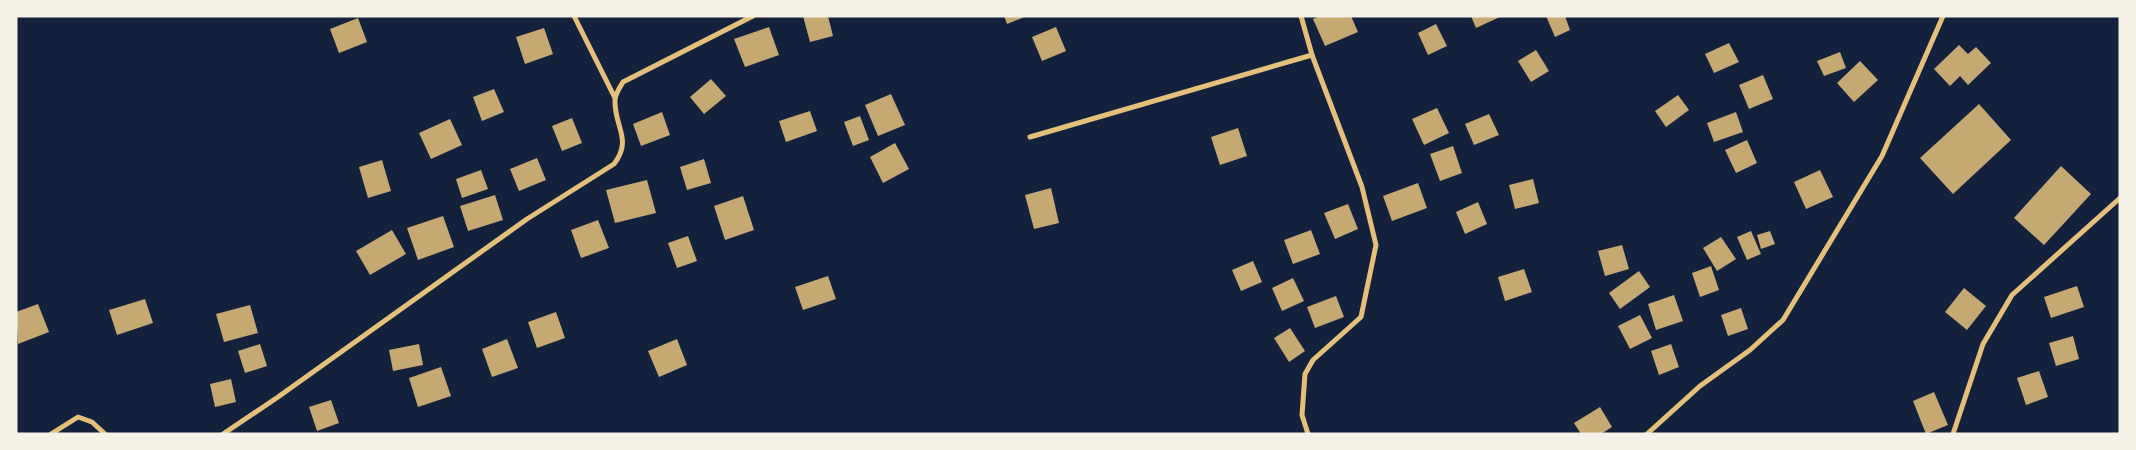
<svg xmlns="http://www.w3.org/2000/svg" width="2136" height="450" viewBox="0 0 2136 450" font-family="'Asap Condensed',sans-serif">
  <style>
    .building { fill: #c6a872 }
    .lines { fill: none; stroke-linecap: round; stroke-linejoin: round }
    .minor { stroke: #e5c07b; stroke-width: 5 }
  </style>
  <rect width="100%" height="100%" fill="#14213d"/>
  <g class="building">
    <path d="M803,16H828L833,36L810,42Z"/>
    <path d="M1004,16H1027L1007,24Z"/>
    <path d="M1320,16H1351L1358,32L1325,46L1313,19Z"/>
    <path d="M1471,16H1502L1476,28Z"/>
    <path d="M1546,16H1565L1570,30L1555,37Z"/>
    <path d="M358,18L367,42L339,53L330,29Z"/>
    <path d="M1436,24L1447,46L1428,55L1418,33Z"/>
    <path d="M769,27L779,55L745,67L734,39Z"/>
    <path d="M1056,27L1066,51L1042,61L1032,37Z"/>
    <path d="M544,28L553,54L525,64L516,37Z"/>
    <path d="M1729,43L1739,62L1714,73L1705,54Z"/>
    <path d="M1959,45L1968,54L1976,47L1991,63L1968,85L1960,76L1950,86L1934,69Z"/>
    <path d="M1536,50L1549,71L1531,82L1518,61Z"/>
    <path d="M1840,52L1846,68L1824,76L1817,61Z"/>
    <path d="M1860,61L1878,80L1854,102L1837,83Z"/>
    <path d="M1763,75L1773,99L1749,109L1739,85Z"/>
    <path d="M711,79L726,96L704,114L690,97Z"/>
    <path d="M494,89L504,112L482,121L473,97Z"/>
    <path d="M891,94L905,125L878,136L865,105Z"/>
    <path d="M1678,95L1689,110L1666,127L1655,111Z"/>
    <path d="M1979,104L2011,140L1953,194L1920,158Z"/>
    <path d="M1437,108L1449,133L1424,145L1412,119Z"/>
    <path d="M810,111L817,131L786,142L779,121Z"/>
    <path d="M662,112L670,135L641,146L633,124Z"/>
    <path d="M1736,112L1743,132L1714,142L1707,123Z"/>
    <path d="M1489,114L1499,135L1474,145L1465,124Z"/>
    <path d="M860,116L869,140L853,146L844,122Z"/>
    <path d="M572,118L582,143L562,151L552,126Z"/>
    <path d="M450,119L462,145L431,159L419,133Z"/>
    <path d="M1238,128L1247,156L1220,165L1211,137Z"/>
    <path d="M1747,140L1757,163L1736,173L1725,150Z"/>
    <path d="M895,143L909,169L883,183L870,157Z"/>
    <path d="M1453,146L1462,173L1440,181L1430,154Z"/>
    <path d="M537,158L546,180L519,191L510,169Z"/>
    <path d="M704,159L711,183L687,190L680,167Z"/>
    <path d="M382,160L391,191L368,198L359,167Z"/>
    <path d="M2061,166L2091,194L2044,245L2014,218Z"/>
    <path d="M481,170L488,189L462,198L456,179Z"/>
    <path d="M1820,170L1833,197L1806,209L1794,182Z"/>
    <path d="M1533,179L1539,203L1515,209L1509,185Z"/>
    <path d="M647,180L656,213L615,223L606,190Z"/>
    <path d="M1418,183L1427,208L1392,221L1383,196Z"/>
    <path d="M1051,188L1059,223L1034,229L1025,195Z"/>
    <path d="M495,195L503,220L468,231L460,206Z"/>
    <path d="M743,196L754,230L725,240L714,206Z"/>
    <path d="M1478,202L1487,224L1465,234L1456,212Z"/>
    <path d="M1348,204L1358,229L1335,239L1324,213Z"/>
    <path d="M443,216L454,247L418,260L407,228Z"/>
    <path d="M598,220L609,248L581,258L571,230Z"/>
    <path d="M392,230L406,254L370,275L356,251Z"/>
    <path d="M1311,230L1320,254L1293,264L1284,240Z"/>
    <path d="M1751,231L1761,254L1747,260L1737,237Z"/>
    <path d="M1770,231L1775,244L1761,249L1757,235Z"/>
    <path d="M688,236L697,261L677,268L668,243Z"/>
    <path d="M1721,237L1736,259L1717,271L1703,248Z"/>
    <path d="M1622,245L1629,269L1605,276L1598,251Z"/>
    <path d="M1253,261L1262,282L1241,291L1232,270Z"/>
    <path d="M1711,266L1719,290L1700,297L1692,273Z"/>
    <path d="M1524,269L1532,292L1505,301L1498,277Z"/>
    <path d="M1639,271L1650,287L1620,309L1609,293Z"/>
    <path d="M828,276L836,299L803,310L795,287Z"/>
    <path d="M1293,278L1304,301L1282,311L1272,288Z"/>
    <path d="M2077,286L2084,307L2051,318L2044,297Z"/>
    <path d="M1964,288L1986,306L1967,330L1945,312Z"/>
    <path d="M1674,295L1683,321L1656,330L1648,304Z"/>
    <path d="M1336,296L1344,317L1315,328L1307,307Z"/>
    <path d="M145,299L153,323L117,335L109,310Z"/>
    <path d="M38,304L49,332L18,344L16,312Z"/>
    <path d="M250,305L258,333L224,342L216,314Z"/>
    <path d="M1741,308L1748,329L1728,336L1721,315Z"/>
    <path d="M556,312L565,338L537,348L528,322Z"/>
    <path d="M1640,315L1652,338L1630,349L1618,326Z"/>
    <path d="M1290,328L1305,351L1289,362L1274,338Z"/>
    <path d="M2073,336L2079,359L2056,366L2049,343Z"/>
    <path d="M507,339L518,368L492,377L482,349Z"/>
    <path d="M677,339L687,365L659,377L648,351Z"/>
    <path d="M260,344L267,366L245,373L238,351Z"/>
    <path d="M419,344L423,365L393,371L389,350Z"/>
    <path d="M1671,344L1679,367L1659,375L1651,351Z"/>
    <path d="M441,367L451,396L418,407L409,378Z"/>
    <path d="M2039,371L2048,397L2026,405L2017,378Z"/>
    <path d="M231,379L236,402L215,407L210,384Z"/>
    <path d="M1934,392L1948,425L1926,434L1913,401Z"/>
    <path d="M331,400L339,423L317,431L309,407Z"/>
    <path d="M1600,407L1612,427L1601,434H1581L1574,423Z"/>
  </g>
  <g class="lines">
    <g class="minor">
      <path d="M574,16L615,98"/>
      <path d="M1301,16L1312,55L1362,187L1376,245L1361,317L1313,360L1305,374L1302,415L1308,434"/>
      <path d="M1030,137L1312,55"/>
      <path d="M51,434L78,417L92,422L105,434"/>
      <path d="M223,434L278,397L527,219L614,164C633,139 614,127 615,100C615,94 620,87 623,82L753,16"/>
      <path d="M1647,434L1700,386L1750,350L1783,320L1882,156L1943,16"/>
      <path d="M1953,434L1983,344L2012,295L2120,198"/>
    </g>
  </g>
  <rect width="2136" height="450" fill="none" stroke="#f6f1e7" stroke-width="35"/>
</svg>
